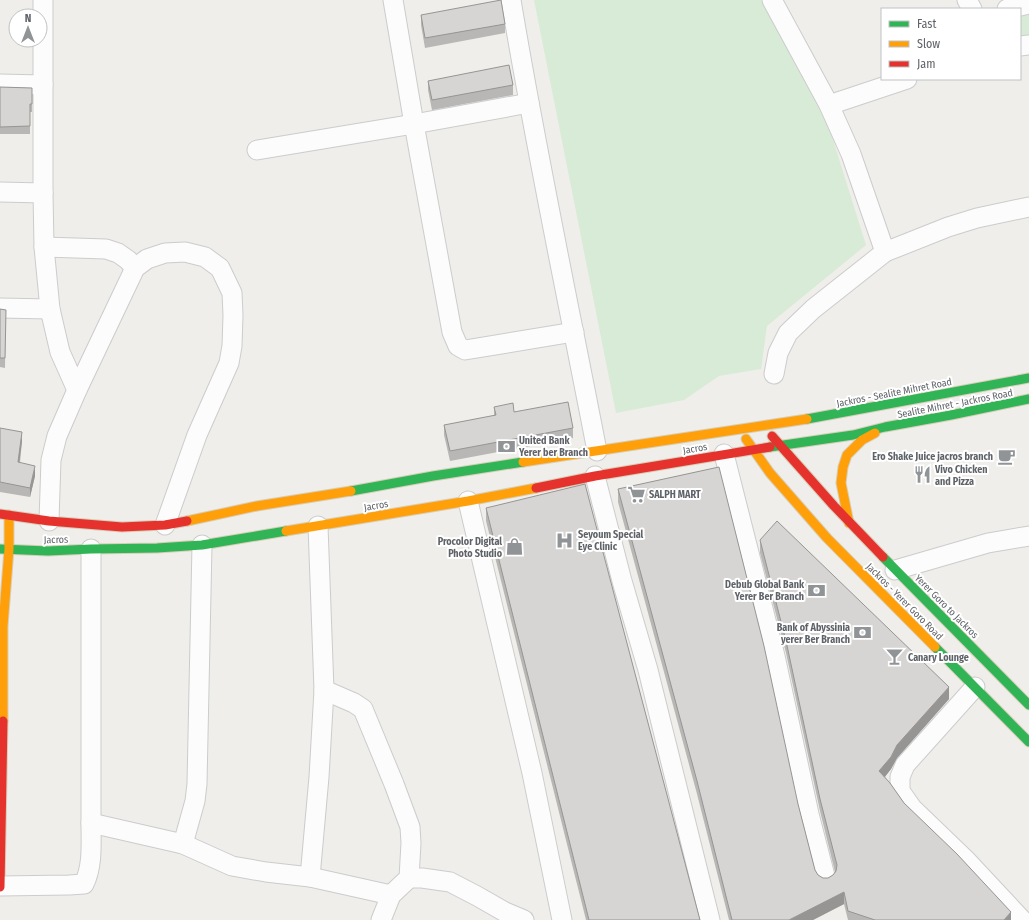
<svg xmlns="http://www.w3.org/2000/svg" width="1029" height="920" viewBox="0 0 1029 920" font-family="'Fira Sans Condensed',sans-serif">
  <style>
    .green { fill: #d8ebd6 }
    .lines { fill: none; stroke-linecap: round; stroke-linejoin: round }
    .street-casing { stroke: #cbcccc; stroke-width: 21 }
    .fast-casing { stroke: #d7ceb8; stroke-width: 11 }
    .slow-casing { stroke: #d7ceb8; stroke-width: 11 }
    .jam-casing { stroke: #d7ceb8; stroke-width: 11 }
    .street { stroke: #fdfcfc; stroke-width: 19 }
    .fast { stroke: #30b455; stroke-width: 9 }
    .slow { stroke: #ff9f0a; stroke-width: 9 }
    .jam { stroke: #e5322d; stroke-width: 9 }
    .wall { fill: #b8b7b5 }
    .shaded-wall { fill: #969594 }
    .building { fill: #d6d5d3; stroke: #969594 }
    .labels { text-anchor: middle; stroke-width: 4; stroke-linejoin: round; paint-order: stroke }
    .street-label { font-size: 10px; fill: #5f6368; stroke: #fff }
    .poi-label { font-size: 10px; font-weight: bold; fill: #5f6368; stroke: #fff; text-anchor: start }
  </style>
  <rect width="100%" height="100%" fill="#efeeea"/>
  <g class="green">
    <path d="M534,0H761L829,127L866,245L767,326L761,369L719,376L684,400L616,413Z"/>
    <path d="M1029,13V37L1020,39V15Z"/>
  </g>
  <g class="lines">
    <defs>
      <g id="street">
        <path d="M43,0V193L44,247L50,309L60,352L77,390"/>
        <path d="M393,0L414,124L452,332L458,346L465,350L574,332"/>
        <path d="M511,0C536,151 568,301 597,451"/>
        <path d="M772,0L829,105L851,154L885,252"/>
        <path d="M967,0L972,9"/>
        <path d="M1007,9L1029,4"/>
        <path d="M1020,46L1029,45"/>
        <path d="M0,84L43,85"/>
        <path d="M829,105L907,79"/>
        <path d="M257,150L414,124L529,103"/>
        <path d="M0,192L43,193"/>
        <path d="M44,247L106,249L118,253L128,260L135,268"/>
        <path d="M0,308L50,309"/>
        <path d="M774,374L778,353L788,333L813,309L885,252L948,227L977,218L1029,207"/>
        <path d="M724,454L775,656L809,814L826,880"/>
        <path d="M595,476L622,581L648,670L710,920"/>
        <path d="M468,501L532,773L562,920"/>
        <path d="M49,521L51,460L57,436L77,390L135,268L147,259L165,253L185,252L205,257L220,268L232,293L233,315L232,346L229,363L197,435L165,525"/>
        <path d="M895,570L988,543L1029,536"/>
        <path d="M975,687L905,765L900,777V791L912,808L965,859L1022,920"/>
        <path d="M324,690L354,703L363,709L394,784L410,827L411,843L409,878L391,895L381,920"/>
        <path d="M91,823L183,844L232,866L266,872L310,877L391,895"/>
        <path d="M183,844L195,801L197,784L202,545"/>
        <path d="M310,877L319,777L324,690L318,526"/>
        <path d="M409,878H422L450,882L477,896L505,912L524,920"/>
        <path d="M0,886L69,885L84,884C93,866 91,843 91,823V549"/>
      </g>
      <g id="fast">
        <path d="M807,419L1029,378"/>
        <path d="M770,447L853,435L885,427L951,415L1029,399"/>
        <path d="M351,491L433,476L523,462"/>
        <path d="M0,549L48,551L91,549L157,548L202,545L286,531"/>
        <path d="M883,557L1029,705"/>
        <path d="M935,647L1029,742"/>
      </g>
      <g id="slow">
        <path d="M746,439L770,473L827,538L935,647"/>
        <path d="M523,462L807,419"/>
        <path d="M187,521L257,506L351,491"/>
        <path d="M849,523L841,483L843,467L847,455L862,440L875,433"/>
        <path d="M286,531L468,501L536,488"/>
        <path d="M3,721V626L9,549V515"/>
      </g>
      <g id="jam">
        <path d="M772,436L834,506L883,557"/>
        <path d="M536,488L595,476L770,447"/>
        <path d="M0,514L49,521L122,527L165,525L187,521"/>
        <path d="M0,887L3,721"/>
      </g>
    </defs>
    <use href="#street" class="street-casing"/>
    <use href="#fast" class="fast-casing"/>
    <use href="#slow" class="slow-casing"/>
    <use href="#jam" class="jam-casing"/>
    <use href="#street" class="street"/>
    <use href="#fast" class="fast"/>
    <use href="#slow" class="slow"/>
    <use href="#jam" class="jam"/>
  </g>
  <g class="wall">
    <path d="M421,15L505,24V33L425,48L421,25Z"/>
    <path d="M428,81L513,85V95L432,110L428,90Z"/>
    <path d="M0,87L32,88V112H30V134H0Z"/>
    <path d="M0,309L6,310L5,368L0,367Z"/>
    <path d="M494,407L573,428V438L450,461L444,435V425L494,416Z"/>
    <path d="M0,428L22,441L20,463L35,476L30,497L0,492Z"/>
    <path d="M618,489L798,804L815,870L818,875L823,878H828L833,875L835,872L820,811L786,653L760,553V540L949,699L897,758L891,769L885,777L904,803L1011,920H848L844,904L813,920H729L697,794L618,502Z"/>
    <path d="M486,508L700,920H586L486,521Z"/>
  </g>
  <g class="shaded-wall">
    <path d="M22,432V441L18,472V462Z"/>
    <path d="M35,466V476L30,497V488Z"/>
    <path d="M949,687V699L897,758L891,769L879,784V771L897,745Z"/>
    <path d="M844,892V904L813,920H789Z"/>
    <path d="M1011,912V920H1004Z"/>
  </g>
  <g class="building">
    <path d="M501,0L505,24L425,38L421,15Z"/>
    <path d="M509,65L513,85L432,100L428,81Z"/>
    <path d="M0,87L32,88V104H30V126L0,127Z"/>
    <path d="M0,309L6,310L5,358H0Z"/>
    <path d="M568,402L573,428L450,451L444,425L496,415L494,407L513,403L514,412Z"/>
    <path d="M0,428L22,432L18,462L35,466L30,488L0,482Z"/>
    <path d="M719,467L764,646L798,804L815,870L818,875L823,878H828L833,875L836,871L837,865L820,799L786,641L760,540L777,521L949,687L897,745L891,757L879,771L890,783L904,803L957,854L1011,912L1004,920H875L848,911L844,892L789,920H732L697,781L618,489Z"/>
    <path d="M585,484L700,920H589L486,508Z"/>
  </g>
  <defs>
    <symbol id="bank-bare" viewBox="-9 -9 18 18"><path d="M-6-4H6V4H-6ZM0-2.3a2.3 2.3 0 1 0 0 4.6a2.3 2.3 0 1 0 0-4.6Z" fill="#919496" stroke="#fff" stroke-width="2.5" paint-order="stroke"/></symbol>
    <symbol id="cafe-bare" viewBox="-9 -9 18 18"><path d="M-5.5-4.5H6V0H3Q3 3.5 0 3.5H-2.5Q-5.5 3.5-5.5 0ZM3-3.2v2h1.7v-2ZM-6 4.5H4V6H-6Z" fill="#919496" stroke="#fff" stroke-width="2.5" paint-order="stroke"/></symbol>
    <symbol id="restaurant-bare" viewBox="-9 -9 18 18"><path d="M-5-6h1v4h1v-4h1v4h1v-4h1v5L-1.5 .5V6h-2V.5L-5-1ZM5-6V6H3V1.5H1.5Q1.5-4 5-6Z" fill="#919496" stroke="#fff" stroke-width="2.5" paint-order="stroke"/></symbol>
    <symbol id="supermarket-bare" viewBox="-9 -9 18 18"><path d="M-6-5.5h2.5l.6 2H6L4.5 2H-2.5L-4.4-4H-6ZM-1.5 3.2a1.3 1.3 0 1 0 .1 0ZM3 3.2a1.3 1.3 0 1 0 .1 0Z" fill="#919496" stroke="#fff" stroke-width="2.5" paint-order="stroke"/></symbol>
    <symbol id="hospital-bare" viewBox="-9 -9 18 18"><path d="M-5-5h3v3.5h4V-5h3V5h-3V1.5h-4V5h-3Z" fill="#919496" stroke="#fff" stroke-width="2.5" paint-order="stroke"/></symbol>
    <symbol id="shop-bare" viewBox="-9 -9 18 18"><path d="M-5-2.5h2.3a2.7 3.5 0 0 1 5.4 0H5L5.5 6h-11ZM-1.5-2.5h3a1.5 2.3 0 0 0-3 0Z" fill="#919496" stroke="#fff" stroke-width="2.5" paint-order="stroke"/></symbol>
    <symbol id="bar-bare" viewBox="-9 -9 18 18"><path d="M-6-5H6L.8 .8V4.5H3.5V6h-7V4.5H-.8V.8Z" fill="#919496" stroke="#fff" stroke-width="2.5" paint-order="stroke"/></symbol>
  </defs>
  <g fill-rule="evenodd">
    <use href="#bank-bare" x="494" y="434" width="25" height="25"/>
    <use href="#cafe-bare" x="994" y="444" width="25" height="25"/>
    <use href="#restaurant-bare" x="910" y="462" width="25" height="25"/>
    <use href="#supermarket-bare" x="624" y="482" width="25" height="25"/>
    <use href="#hospital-bare" x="552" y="528" width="25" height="25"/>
    <use href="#shop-bare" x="502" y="534" width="25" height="25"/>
    <use href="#bank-bare" x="804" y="578" width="25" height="25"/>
    <use href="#bank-bare" x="850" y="620" width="25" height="25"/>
    <use href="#bar-bare" x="882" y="644" width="25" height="25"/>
  </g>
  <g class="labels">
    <g class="street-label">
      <text transform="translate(894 392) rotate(-11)" y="4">Jackros - Sealite Mihret Road</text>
      <text transform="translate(955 403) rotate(-11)" y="4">Sealite Mihret - Jackros Road</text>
      <text transform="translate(695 448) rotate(-10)" y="4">Jacros</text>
      <text transform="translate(376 505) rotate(-10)" y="4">Jacros</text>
      <text transform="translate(56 539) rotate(-1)" y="4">Jacros</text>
      <text transform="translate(905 601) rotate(45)" y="4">Jackros - Yerer Goro Road</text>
      <text transform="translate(947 606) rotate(45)" y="4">Yerer Goro to Jackros</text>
    </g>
    <g class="poi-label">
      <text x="519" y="444">United Bank<tspan x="519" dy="12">Yerer ber Branch</tspan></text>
      <text x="993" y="460" text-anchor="end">Ero Shake Juice jacros branch</text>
      <text x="935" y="473">Vivo Chicken<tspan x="935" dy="12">and Pizza</tspan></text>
      <text x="649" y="498">SALPH MART</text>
      <text x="578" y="538">Seyoum Special<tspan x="578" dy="12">Eye Clinic</tspan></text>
      <text x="502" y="545" text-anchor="end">Procolor Digital<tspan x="502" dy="12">Photo Studio</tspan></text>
      <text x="804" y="588" text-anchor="end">Debub Global Bank<tspan x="804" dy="12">Yerer Ber Branch</tspan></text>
      <text x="850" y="631" text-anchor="end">Bank of Abyssinia<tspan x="850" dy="12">yerer Ber Branch</tspan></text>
      <text x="908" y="661">Canary Lounge</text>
    </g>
  </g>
  <rect x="881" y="8" width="140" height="72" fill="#ffffff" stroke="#bfc1c3"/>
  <rect x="889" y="21" width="20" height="6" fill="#30b455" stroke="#bfc1c3"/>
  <text x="917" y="28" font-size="12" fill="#5f6368">Fast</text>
  <rect x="889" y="41" width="20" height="6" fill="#ff9f0a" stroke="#bfc1c3"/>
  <text x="917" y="48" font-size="12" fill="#5f6368">Slow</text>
  <rect x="889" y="61" width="20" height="6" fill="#e5322d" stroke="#bfc1c3"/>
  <text x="917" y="68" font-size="12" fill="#5f6368">Jam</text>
  <g transform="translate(28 28)"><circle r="19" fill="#ffffff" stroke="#bfc1c3"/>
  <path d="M0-3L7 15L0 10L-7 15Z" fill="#919496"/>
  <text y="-6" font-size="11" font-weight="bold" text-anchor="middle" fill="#5f6368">N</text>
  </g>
</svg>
